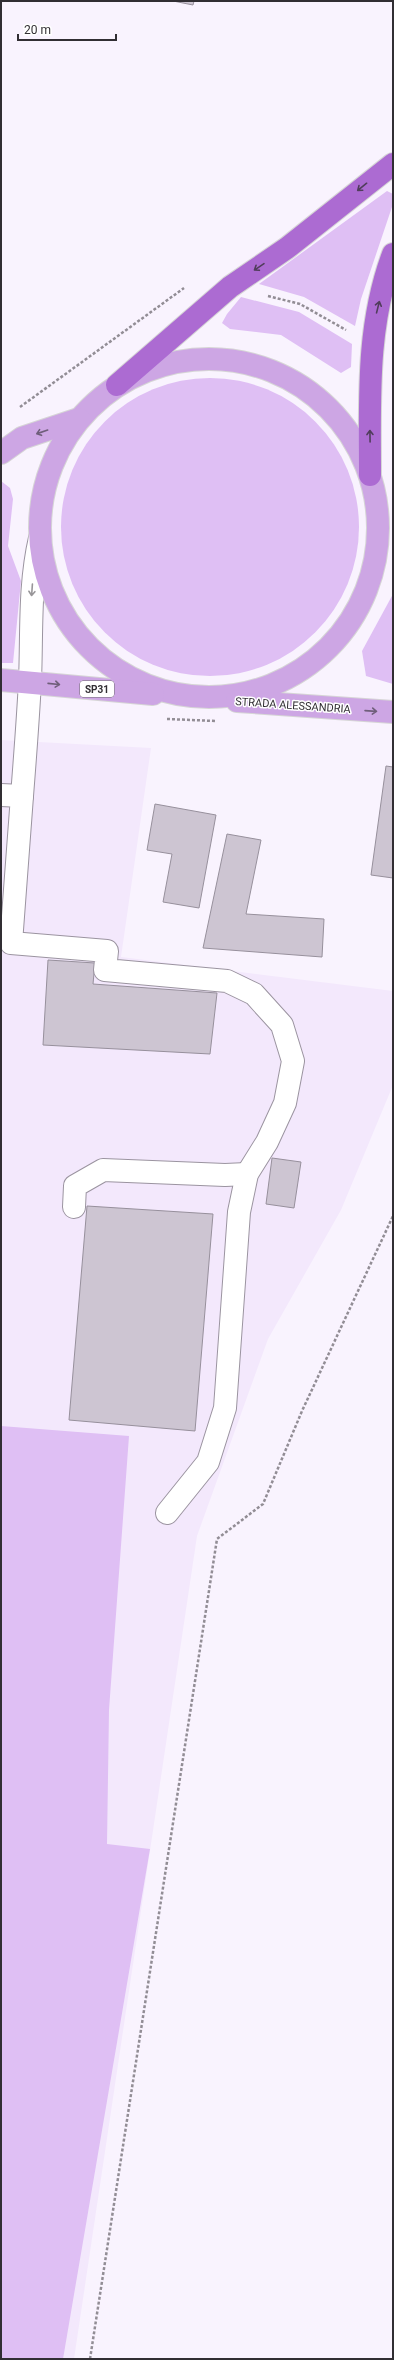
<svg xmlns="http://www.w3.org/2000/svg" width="394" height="2360" viewBox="0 0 394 2360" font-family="Roboto,sans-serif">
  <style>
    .built { fill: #f3e8fc }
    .green { fill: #dfbff4 }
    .building { fill: #cdc5d2; stroke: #97909c }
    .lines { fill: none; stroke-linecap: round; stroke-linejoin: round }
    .minor-casing { stroke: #9b94a0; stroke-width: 24 }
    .major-casing { stroke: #d6d5d6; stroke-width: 24 }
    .highway-casing { stroke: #d6d5d6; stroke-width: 24 }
    .path { stroke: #928d95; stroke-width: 2.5; stroke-dasharray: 3 2; stroke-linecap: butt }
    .minor { stroke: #fff; stroke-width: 22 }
    .major { stroke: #cda6e4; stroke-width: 22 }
    .highway { stroke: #ac6bd2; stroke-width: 22 }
    .oneway { stroke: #503d5b }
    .oneway2 { stroke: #6f5e7a }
    .oneway3 { stroke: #989699 }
    .labels { text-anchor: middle; stroke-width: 3; stroke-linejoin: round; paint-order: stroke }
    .shield { fill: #fff; stroke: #6f6d70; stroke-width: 1 }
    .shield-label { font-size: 10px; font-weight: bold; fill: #312e33 }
    .street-label { font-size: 11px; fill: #312e33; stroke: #fff }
  </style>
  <rect width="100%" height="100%" fill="#f9f3fe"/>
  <path class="built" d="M1,740L151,748L121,957L393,991V1085L341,1210L268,1339L197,1536L74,2359H1Z"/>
  <g class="green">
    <path d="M387,191L393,194V204L361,299L355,326L304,297L259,284Z"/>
    <path d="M241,297L299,312L352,344L351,367L341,373L281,335L230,329L222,323L227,314Z"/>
    <circle cx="210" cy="527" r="149"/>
    <path d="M1,481L10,488L13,499L8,546L21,581L13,663H1Z"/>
    <path d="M393,594V684L366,676L362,651Z"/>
    <path d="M1,1426L129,1436L109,1710L107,1844L150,1849L63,2359H1Z"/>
  </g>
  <g class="building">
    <path d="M173,1H194L193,5Z"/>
    <path d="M386,766L393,767V878L371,875Z"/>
    <path d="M155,804L216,815L199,908L163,902L172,854L147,850Z"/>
    <path d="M227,834L261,840L246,914L324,919L322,957L203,948Z"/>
    <path d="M48,960L95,963L93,984L217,993L210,1054L43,1045Z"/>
    <path d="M272,1158L301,1162L294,1208L266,1204Z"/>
    <path d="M87,1206L213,1214L195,1431L69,1420Z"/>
  </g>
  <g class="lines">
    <defs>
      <g id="minor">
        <path d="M1,795L22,796L11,943L107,951L105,970L227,981L254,994L282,1025L293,1061L285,1103L267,1142L247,1174L239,1212L225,1408L208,1462L167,1513"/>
        <path d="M22,796C25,758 28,719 30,681C32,632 29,585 40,538"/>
        <path d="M74,1207L75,1186L103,1170L225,1175L247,1174"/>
      </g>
      <g id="major">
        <circle cx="209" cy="528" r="169"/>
        <path d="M1,453L22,438L79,419"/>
        <path d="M1,680L153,694"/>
        <path d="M237,701L393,712"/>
      </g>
      <g id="highway">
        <path d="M117,385L230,287L287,248L393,164"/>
        <path d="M370,475C370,400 366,326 393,254"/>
      </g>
    </defs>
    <use href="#minor" class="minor-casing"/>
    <use href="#major" class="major-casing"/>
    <use href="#highway" class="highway-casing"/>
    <g class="path">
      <path d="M268,296L300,304L346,330"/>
      <path d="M20,407L184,288"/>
      <path d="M167,719L216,721"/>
      <path d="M90,2359L217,1539L263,1504L302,1411L393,1216"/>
    </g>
    <use href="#minor" class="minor"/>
    <use href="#major" class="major"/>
    <use href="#highway" class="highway"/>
  </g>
  <defs><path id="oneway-shaft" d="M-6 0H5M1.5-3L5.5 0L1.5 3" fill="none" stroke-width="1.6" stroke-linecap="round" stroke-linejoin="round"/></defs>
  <g class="oneway">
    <use href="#oneway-shaft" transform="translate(362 187) rotate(141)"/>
    <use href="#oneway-shaft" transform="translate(259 267) rotate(146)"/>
    <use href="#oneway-shaft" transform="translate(378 307) rotate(-76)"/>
    <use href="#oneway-shaft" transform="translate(370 436) rotate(-91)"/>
  </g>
  <g class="oneway2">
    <use href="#oneway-shaft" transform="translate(42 432) rotate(161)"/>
    <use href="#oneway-shaft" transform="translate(54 684) rotate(6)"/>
    <use href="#oneway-shaft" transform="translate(371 711) rotate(4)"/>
  </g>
  <use class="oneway3" href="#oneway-shaft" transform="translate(32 590) rotate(94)"/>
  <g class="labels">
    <rect class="shield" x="80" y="681" width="34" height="16" rx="3"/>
    <g class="shield-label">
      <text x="97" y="693">SP31</text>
    </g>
    <g class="street-label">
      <text transform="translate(293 705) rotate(4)" y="4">STRADA ALESSANDRIA</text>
    </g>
  </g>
  <rect width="394" height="2360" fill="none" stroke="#312e33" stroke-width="4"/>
  <path d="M18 34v6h98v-6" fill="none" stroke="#312e33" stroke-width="2"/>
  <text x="24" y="34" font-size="12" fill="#312e33" stroke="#ffffff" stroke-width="3" paint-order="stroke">20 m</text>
</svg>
